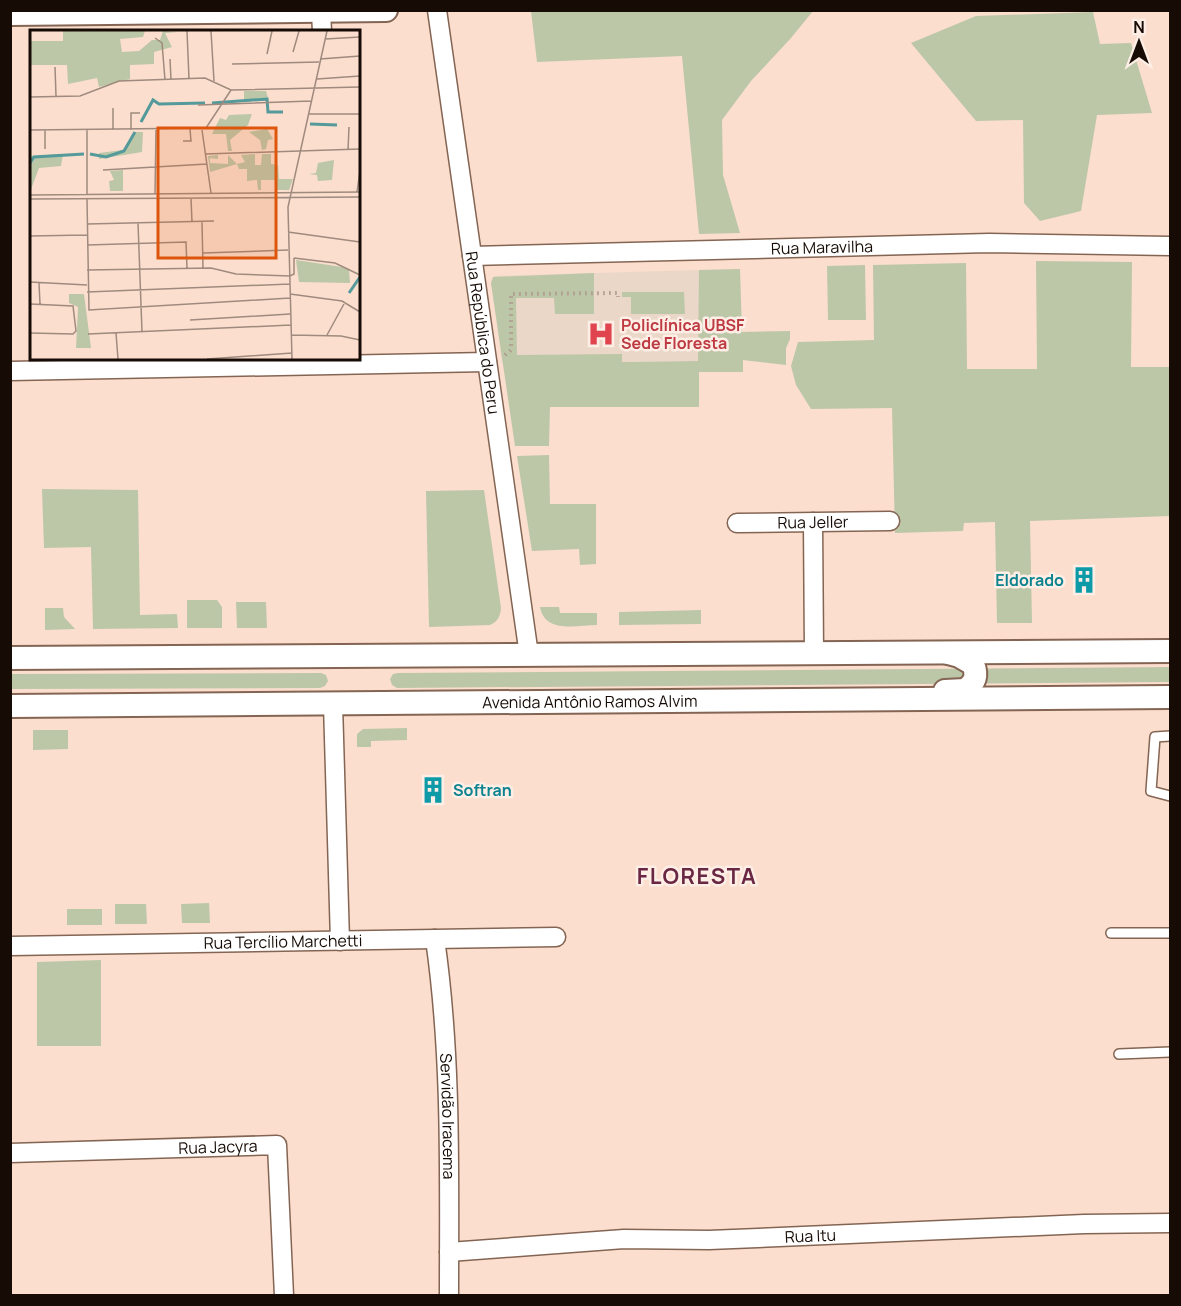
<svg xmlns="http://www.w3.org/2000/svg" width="1181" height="1306" viewBox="0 0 1181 1306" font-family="Manrope,sans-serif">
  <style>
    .medical { fill: #ead7c7 }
    .green { fill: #bcc7a8 }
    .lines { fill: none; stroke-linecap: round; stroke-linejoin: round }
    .service-casing { stroke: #846553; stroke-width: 12 }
    .minor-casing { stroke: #846553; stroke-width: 21 }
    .tertiary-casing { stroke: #846553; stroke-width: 26 }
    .path { stroke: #af988b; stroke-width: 4; stroke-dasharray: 1.5 4.5; stroke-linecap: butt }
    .service { stroke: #fff; stroke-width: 9 }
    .minor { stroke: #fff; stroke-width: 18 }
    .tertiary { stroke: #fff; stroke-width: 22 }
    .labels { text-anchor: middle; stroke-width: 5; stroke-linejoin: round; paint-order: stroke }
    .street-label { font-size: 16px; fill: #160b05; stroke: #fdeee6 }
    .health-label { font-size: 16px; font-weight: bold; fill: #be3a42; stroke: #fdeee6; text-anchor: start }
    .culture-label { font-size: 16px; font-weight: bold; fill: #0d838f; stroke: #fdeee6; text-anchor: end }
    .district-label { font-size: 22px; font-weight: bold; letter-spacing: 1.5px; fill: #692743; stroke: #fdeee6 }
    .inset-river { fill: none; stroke: #559a9b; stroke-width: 3 }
    .inset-road { fill: none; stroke: #9f8a7e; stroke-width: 1.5 }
    .view { fill: #de550c; fill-opacity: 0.15; stroke: #de550c; stroke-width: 3 }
    .inset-edge { fill: none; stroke: #160b05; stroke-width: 3 }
  </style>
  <rect width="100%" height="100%" fill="#fbdece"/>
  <path class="medical" d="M699,270V361L502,363L491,281L495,276Z"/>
  <g class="green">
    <path d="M531,11H813L791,38L751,81L722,120L723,175L740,233L699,234L682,56L537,62Z"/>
    <path d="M1093,12L1100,44L1131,43L1152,113L1097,115L1081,211L1040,221L1024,203L1023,120L976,121L911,43L976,16Z"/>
    <path d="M1036,261L1132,262L1131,367H1170V516L1030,521L1032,623H997L995,522L964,523L963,531L895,533L892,408L811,409L796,385L791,366L798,342L874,340L873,265L966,263L967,369H1037Z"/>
    <path d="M865,265L866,320H828L827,266Z"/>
    <path d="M740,269L742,332L790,331V339L786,348V365L743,360V372H699V407H550L549,446H515L491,283L493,277L594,273V314H555L554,298H516L517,355L622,354V362L698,361L699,270Z"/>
    <path d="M622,292H684L685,314H631V297H622Z"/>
    <path d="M549,455L550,504H596V564L580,565L579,549L532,551L517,456Z"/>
    <path d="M42,489L138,490L140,615L177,614L178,628L93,629L91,547L44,548Z"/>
    <path d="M484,490L501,608C500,617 498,621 490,625L429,627L426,491Z"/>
    <path d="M187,600H217L222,607V628H187Z"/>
    <path d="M236,602H266L267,628H237Z"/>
    <path d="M540,607H559L560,613H597V625C577,625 545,634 540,607Z"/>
    <path d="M45,608H63L64,617L75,629L45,630Z"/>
    <path d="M701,610V624L619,625V612Z"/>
    <path d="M1170,667V682L397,688L392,685L390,679L393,674L398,673Z"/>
    <path d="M321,673L326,675L328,681L325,686L320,688L11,689V674Z"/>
    <path d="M407,728V740L371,741V747H357V734L363,729Z"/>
    <path d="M33,730H68V749L33,750Z"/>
    <path d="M209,903L210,923H182L181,904Z"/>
    <path d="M115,904H146L147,924H115Z"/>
    <rect x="67" y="909" width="35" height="16"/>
    <path d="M101,960V1046H37V962Z"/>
  </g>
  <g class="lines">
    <defs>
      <g id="service">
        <path d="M1170,736L1155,737L1151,791L1170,796"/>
        <path d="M1111,933H1170"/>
        <path d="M1119,1054L1170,1052"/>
      </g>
      <g id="minor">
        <path id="s1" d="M437,10L529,655"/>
        <path d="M321,11L322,32"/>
        <path id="s2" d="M472,256L989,243L1170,246"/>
        <path d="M10,371L487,362"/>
        <path d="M813,522L814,653"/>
        <path id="s3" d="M737,523L890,521"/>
        <path d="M333,704L340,941"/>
        <path id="s4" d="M435,939C452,1057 449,1176 449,1296"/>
        <path id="s5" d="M10,946L556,937"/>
        <path id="s6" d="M10,1153L277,1145L284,1296"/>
        <path id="s7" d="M449,1252L624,1239L709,1240L1084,1224L1170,1223"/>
      </g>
      <g id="tertiary">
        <path d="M10,14L386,10"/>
        <path d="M10,658L1170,651"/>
        <path d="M945,691L965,690C975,683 978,676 973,664L959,656L948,653"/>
        <path id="s8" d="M10,706L1170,697"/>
      </g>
    </defs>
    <use href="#service" class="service-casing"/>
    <use href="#minor" class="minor-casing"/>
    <use href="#tertiary" class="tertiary-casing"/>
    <path class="path" d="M505,355L511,350V294L618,293V297"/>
    <use href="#service" class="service"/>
    <use href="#minor" class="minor"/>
    <use href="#tertiary" class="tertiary"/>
  </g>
  <defs>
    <symbol id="hospital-bare" viewBox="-9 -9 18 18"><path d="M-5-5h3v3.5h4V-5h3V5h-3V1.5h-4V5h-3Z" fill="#e0444e" stroke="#fdeee6" stroke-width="2.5" paint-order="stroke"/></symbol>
    <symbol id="building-bare" viewBox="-9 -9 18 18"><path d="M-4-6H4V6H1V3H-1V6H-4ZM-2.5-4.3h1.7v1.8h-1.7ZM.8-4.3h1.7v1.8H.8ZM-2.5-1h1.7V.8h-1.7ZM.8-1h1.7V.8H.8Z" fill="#0f9aa8" stroke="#fdeee6" stroke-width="2.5" paint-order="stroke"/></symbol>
  </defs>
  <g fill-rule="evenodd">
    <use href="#hospital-bare" x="582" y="315" width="38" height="38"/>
    <use href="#building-bare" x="1065" y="561" width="38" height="38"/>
    <use href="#building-bare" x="414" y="771" width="38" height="38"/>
  </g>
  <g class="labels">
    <g class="street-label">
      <text dy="6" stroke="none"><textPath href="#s2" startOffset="350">Rua Maravilha</textPath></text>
      <text dy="6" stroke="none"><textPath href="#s1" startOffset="326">Rua República do Peru</textPath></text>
      <text dy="6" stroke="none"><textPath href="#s3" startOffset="76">Rua Jeller</textPath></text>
      <text dy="6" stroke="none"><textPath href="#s8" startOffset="580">Avenida Antônio Ramos Alvim</textPath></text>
      <text dy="6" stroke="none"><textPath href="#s5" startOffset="273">Rua Tercílio Marchetti</textPath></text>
      <text dy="6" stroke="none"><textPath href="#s4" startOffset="178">Servidão Iracema</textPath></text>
      <text dy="6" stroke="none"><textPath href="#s6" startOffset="208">Rua Jacyra</textPath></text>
      <text dy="6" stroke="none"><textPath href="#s7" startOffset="362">Rua Itu</textPath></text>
    </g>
    <g class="health-label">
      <text x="621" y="331">Policlínica UBSF<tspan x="621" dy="18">Sede Floresta</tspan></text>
    </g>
    <g class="culture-label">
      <text x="1064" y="586">Eldorado</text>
      <text x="453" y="796" text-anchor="start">Softran</text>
    </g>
    <g class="district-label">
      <text x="697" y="884">FLORESTA</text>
    </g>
  </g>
  <g transform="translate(30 30)">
    <rect width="330" height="330" fill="#fbdece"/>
    <path d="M33,1H115L113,7L90,9L92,22L109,21L122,10H130L133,1L148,2L135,3L142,17L124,22V34L100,35V49L69,57L67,48L38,54L37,35H0V11H33ZM214,61H236L239,71H214ZM222,84L218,95L200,110L202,121H198L196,104H182L190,88L196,90L199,85ZM237,99L243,109L238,110L236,119L232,120L230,110L219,102ZM104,102H113L112,122L69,129V123L93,120ZM33,124L31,136L9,138L0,162V126ZM225,124V135H231L232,124H241V134L248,135L249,149H263L259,160H246L245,150H231V160H228L227,150L217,151V139H209L207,134L180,142L178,126L188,125V129L180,128V133L198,134V125L207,134L215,132L211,125ZM304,130L302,150L288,151L287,145L279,144L286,143L288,133ZM93,140V161H80L79,151L84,150L80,141ZM266,230L312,237L319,240L320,253L269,252ZM39,264H54L61,318H46L48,277L39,273Z" fill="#bcc7a8"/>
    <path class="inset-river" d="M182,73L237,69L238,82H253M111,92L123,70L129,74L175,73M280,94L307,95M60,124L76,127L94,121L105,102M0,133L4,127L54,124M319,263L330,247"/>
    <path class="inset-road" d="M157,1L159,49M181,1L184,51M125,8L132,13L135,50M295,9L330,7M263,22L269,1M237,24L242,1M140,29L141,50M290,29L330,26M202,34L289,32M25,37L26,66M287,49L330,46M0,67L50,66L89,51L175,48L201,60L330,57M168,75L281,71M83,78V100M278,84H330M0,100L176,98L201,60M15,100V119M101,100V83H110M172,100L181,163M153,111H161L160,99M318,120L319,97M175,124L330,119M73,140L177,134M327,162L330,141M57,164V100M125,164L126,100M0,165L330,162M161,168L162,192M0,169L330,167M57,169L59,280L260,268M172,192L173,238M108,193L112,302M57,194L184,191M258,202L330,212M0,206L57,205M57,215L156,212L157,238M173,223L258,220M264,228L305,233L330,245M57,240L181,238L206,244L260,246L264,244V228M0,252L57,255M9,253L10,274M57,262L260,254M260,264L312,271L330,282M0,274L43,276L46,301L43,304L0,303M160,290L260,284M86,303L88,329M58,304L261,295M261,305L311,306L330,310M297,305L315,272M177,329L262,323M262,329L258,177L297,1"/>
    <path class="view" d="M128,98H246V228H128Z"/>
    <rect width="330" height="330" class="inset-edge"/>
  </g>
  <rect width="1181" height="1306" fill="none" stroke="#160b05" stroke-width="24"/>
  <g transform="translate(1139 42)" stroke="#fdeee6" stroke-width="4.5" paint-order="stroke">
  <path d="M0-4.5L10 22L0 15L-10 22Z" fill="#160b05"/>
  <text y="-9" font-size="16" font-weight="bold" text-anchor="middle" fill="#160b05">N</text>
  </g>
</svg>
